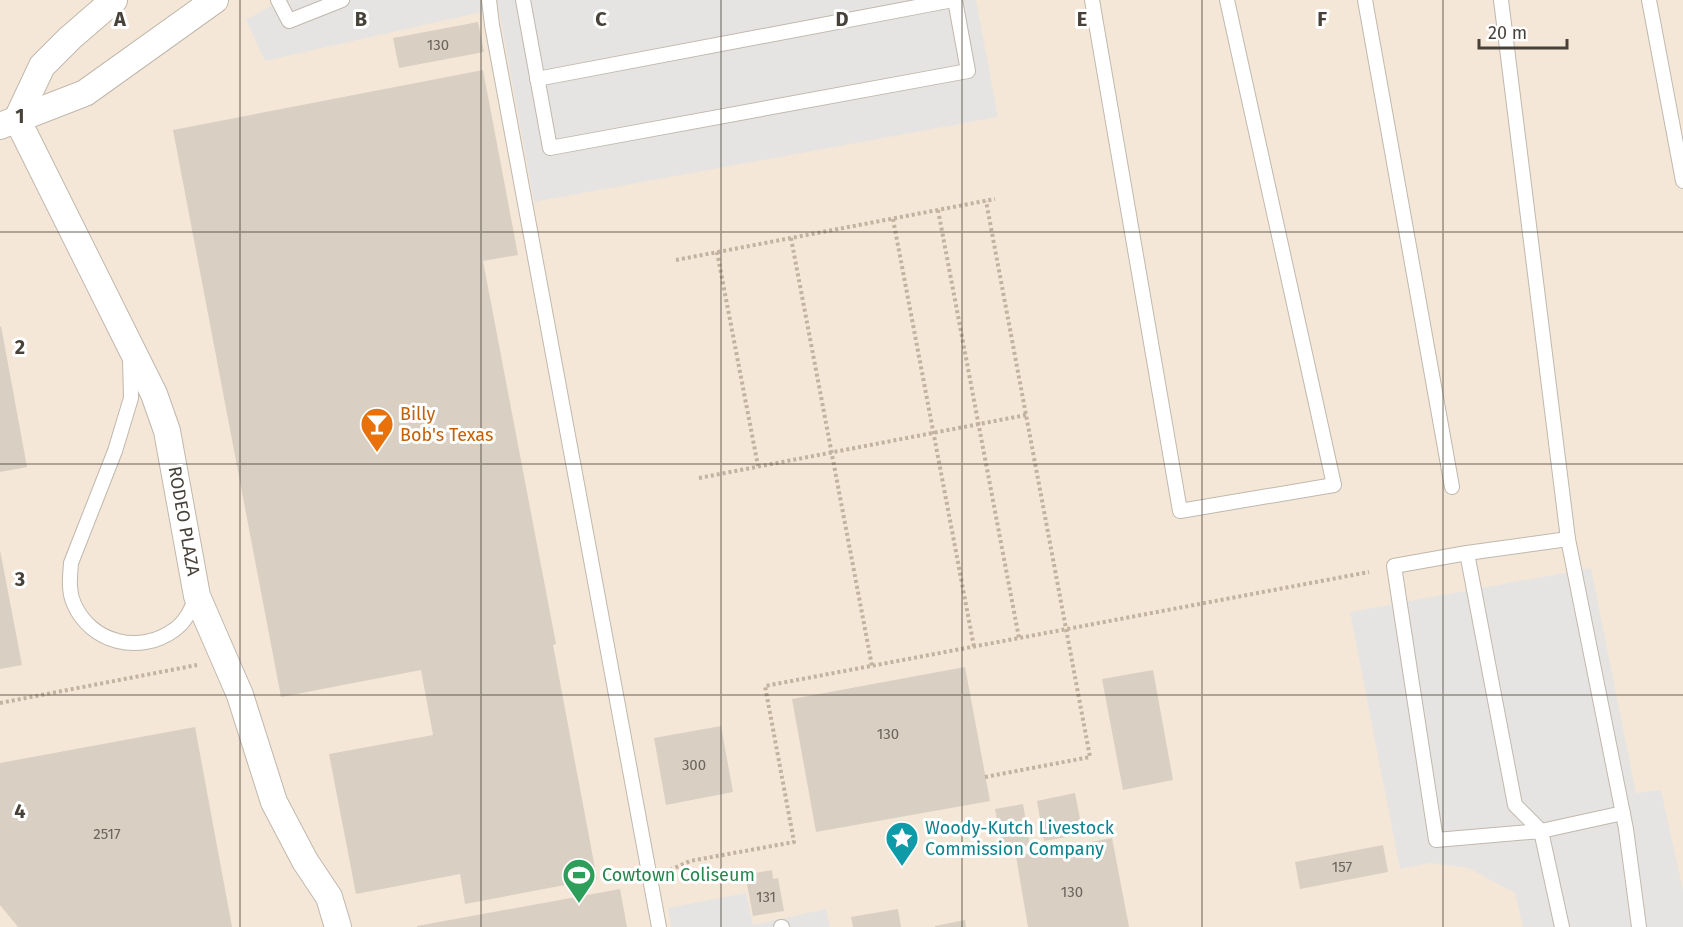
<svg xmlns="http://www.w3.org/2000/svg" width="1683" height="927" viewBox="0 0 1683 927" font-family="'Fira Sans',sans-serif">
  <style>
    .commercial { fill: #f5e7d7 }
    .parking { fill: #e6e4e2 }
    .building { fill: #d9cfc3 }
    .lines { fill: none; stroke-linecap: round; stroke-linejoin: round }
    .service-casing { stroke: #c0b8ad; stroke-width: 16 }
    .minor-casing { stroke: #c0b8ad; stroke-width: 28 }
    .path { stroke: #c1b39f; stroke-width: 4; stroke-dasharray: 3 3; stroke-linecap: butt }
    .service { stroke: #fff; stroke-width: 14 }
    .minor { stroke: #fff; stroke-width: 26 }
    .grid { fill: none; stroke: #484139; stroke-width: 1.5; stroke-opacity: 0.55 }
    .labels { text-anchor: middle; stroke-width: 6; stroke-linejoin: round; paint-order: stroke }
    .number-label { font-size: 15px; fill: #6c645c }
    .food-label { font-size: 18px; fill: #c56008; stroke: #fff; text-anchor: start }
    .street-label { font-size: 18px; fill: #484139; stroke: #fff }
    .culture-label { font-size: 18px; fill: #0d838f; stroke: #fff; text-anchor: start }
    .leisure-label { font-size: 18px; fill: #27864d; stroke: #fff; text-anchor: start }
    .grid-label { font-size: 20px; text-anchor: middle; font-weight: bold; fill: #484139; stroke: #fff; stroke-width: 6; stroke-linejoin: round; paint-order: stroke }
  </style>
  <rect width="100%" height="100%" fill="#f5f1eb"/>
  <rect class="commercial" x="0" y="0" width="1683" height="927"/>
  <g class="parking">
    <path d="M281,0H493L495,9L265,61L246,20Z"/>
    <path d="M497,0H976L998,117L534,202Z"/>
    <path d="M1591,568L1636,793L1661,790L1683,890V927H1523L1515,893L1468,868L1430,863L1400,869L1350,612Z"/>
    <path d="M746,893L753,925L826,909L830,927H671L668,908Z"/>
  </g>
  <g class="building">
    <path d="M478,22L484,52L399,68L393,38Z"/>
    <path d="M483,70L518,255L483,261L556,644L553,645L597,879L465,904L460,874L356,894L329,754L433,735L421,670L281,697L173,130Z"/>
    <path d="M1,326L27,467L0,472V327Z"/>
    <path d="M0,550L22,665L0,669Z"/>
    <path d="M965,667L990,801L816,832L792,699Z"/>
    <path d="M1153,670L1173,780L1123,790L1102,679Z"/>
    <path d="M721,726L733,792L666,805L654,738Z"/>
    <path d="M195,727L232,927H18L0,905V763Z"/>
    <path d="M1075,793L1083,834L1044,841L1037,801Z"/>
    <path d="M1023,804L1030,845L1003,851L995,809Z"/>
    <path d="M1112,838L1129,927H1028L1016,856Z"/>
    <path d="M1383,845L1388,872L1300,889L1295,862Z"/>
    <path d="M772,870L773,879L778,878L784,911L753,916L747,884L751,883L749,874Z"/>
    <path d="M620,889L627,927H417V926Z"/>
    <path d="M898,909L901,927H853L851,917Z"/>
    <path d="M965,920L966,927H935V926Z"/>
  </g>
  <g class="lines">
    <defs>
      <g id="service">
        <path d="M278,0L289,21L342,0"/>
        <path d="M489,0L492,25L659,927"/>
        <path d="M523,0L550,148L968,71L955,0"/>
        <path d="M1092,0L1180,511L1334,485L1227,0"/>
        <path d="M1365,0L1452,487"/>
        <path d="M1501,0L1568,539L1626,829L1639,927"/>
        <path d="M1649,0L1683,181"/>
        <path d="M537,79L953,0"/>
        <path d="M130,358L131,398L115,451L71,563C70,577 68,591 74,604C91,643 140,655 174,630C186,622 191,609 197,596"/>
        <path d="M1467,553L1568,539"/>
        <path d="M781,927H782"/>
        <path d="M1562,927L1541,831L1515,805L1467,553L1394,566L1436,840L1541,831L1623,813"/>
      </g>
      <g id="minor">
        <path d="M17,119L154,394L167,431L197,596L240,695L274,802L305,861L329,897L338,927"/>
        <path d="M17,119L42,66L70,38L114,0"/>
        <path d="M0,126L85,93L215,0"/>
      </g>
    </defs>
    <use href="#service" class="service-casing"/>
    <use href="#minor" class="minor-casing"/>
    <g class="path">
      <path d="M938,210L1019,638"/>
      <path d="M893,219L974,647"/>
      <path d="M791,238L872,666"/>
      <path d="M717,252L758,466"/>
      <path d="M676,260L995,199"/>
      <path d="M699,478L1026,415"/>
      <path d="M0,703L197,665"/>
      <path d="M985,777L1090,757L986,201"/>
      <path d="M670,870L690,861L794,842L765,686L1369,572"/>
    </g>
    <use href="#service" class="service"/>
    <use href="#minor" class="minor"/>
  </g>
  <path class="grid" d="M240,0V927M481,0V927M721,0V927M962,0V927M1202,0V927M1443,0V927M0,232H1683M0,464H1683M0,695H1683"/>
  <defs>
    <symbol id="bar-pin" viewBox="-11 -11 22 30"><path d="M0 17L-7.5 6A9.5 9.5 0 1 1 7.5 6Z" fill="#e8710a" stroke="#fff"/><path d="M-6-5H6L.8 .8V4.5H3.5V6h-7V4.5H-.8V.8Z" fill="#fff"/></symbol>
    <symbol id="sight-pin" viewBox="-11 -11 22 30"><path d="M0 17L-7.5 6A9.5 9.5 0 1 1 7.5 6Z" fill="#0f9aa8" stroke="#fff"/><path d="M0-6L1.8-2.2L6-1.7L2.9 1.2L3.7 5.4L0 3.3L-3.7 5.4L-2.9 1.2L-6-1.7L-1.8-2.2Z" fill="#fff"/></symbol>
    <symbol id="stadium-pin" viewBox="-11 -11 22 30"><path d="M0 17L-7.5 6A9.5 9.5 0 1 1 7.5 6Z" fill="#2e9e5b" stroke="#fff"/><path d="M0-5a6.5 5 0 1 0 0 10a6.5 5 0 1 0 0-10ZM-3.5-1.8h7v3.6h-7Z" fill="#fff"/></symbol>
  </defs>
  <g fill-rule="evenodd">
    <use href="#bar-pin" x="358" y="405" width="38" height="52"/>
    <use href="#sight-pin" x="883" y="819" width="38" height="52"/>
    <use href="#stadium-pin" x="560" y="856" width="38" height="52"/>
  </g>
  <g class="labels">
    <g class="number-label">
      <text x="438" y="50">130</text>
      <text x="888" y="739">130</text>
      <text x="694" y="770">300</text>
      <text x="107" y="839">2517</text>
      <text x="1342" y="872">157</text>
      <text x="1072" y="897">130</text>
      <text x="766" y="902">131</text>
    </g>
    <g class="food-label">
      <text x="400" y="420">Billy<tspan x="400" dy="21">Bob's Texas</tspan></text>
    </g>
    <g class="street-label">
      <text transform="translate(184 521) rotate(80)" y="6">RODEO PLAZA</text>
    </g>
    <g class="culture-label">
      <text x="925" y="834">Woody-Kutch Livestock<tspan x="925" dy="21">Commission Company</tspan></text>
    </g>
    <g class="leisure-label">
      <text x="602" y="881">Cowtown Coliseum</text>
    </g>
  </g>
  <g class="grid-label">
    <text x="120" y="26">A</text>
    <text x="361" y="26">B</text>
    <text x="601" y="26">C</text>
    <text x="842" y="26">D</text>
    <text x="1082" y="26">E</text>
    <text x="1322" y="26">F</text>
    <text x="20" y="123">1</text>
    <text x="20" y="354">2</text>
    <text x="20" y="586">3</text>
    <text x="20" y="818">4</text>
  </g>
  <path d="M1479 39v9h88v-9" fill="none" stroke="#484139" stroke-width="3"/>
  <text x="1488" y="39" font-size="18" fill="#484139" stroke="#ffffff" stroke-width="4.5" paint-order="stroke">20 m</text>
</svg>
